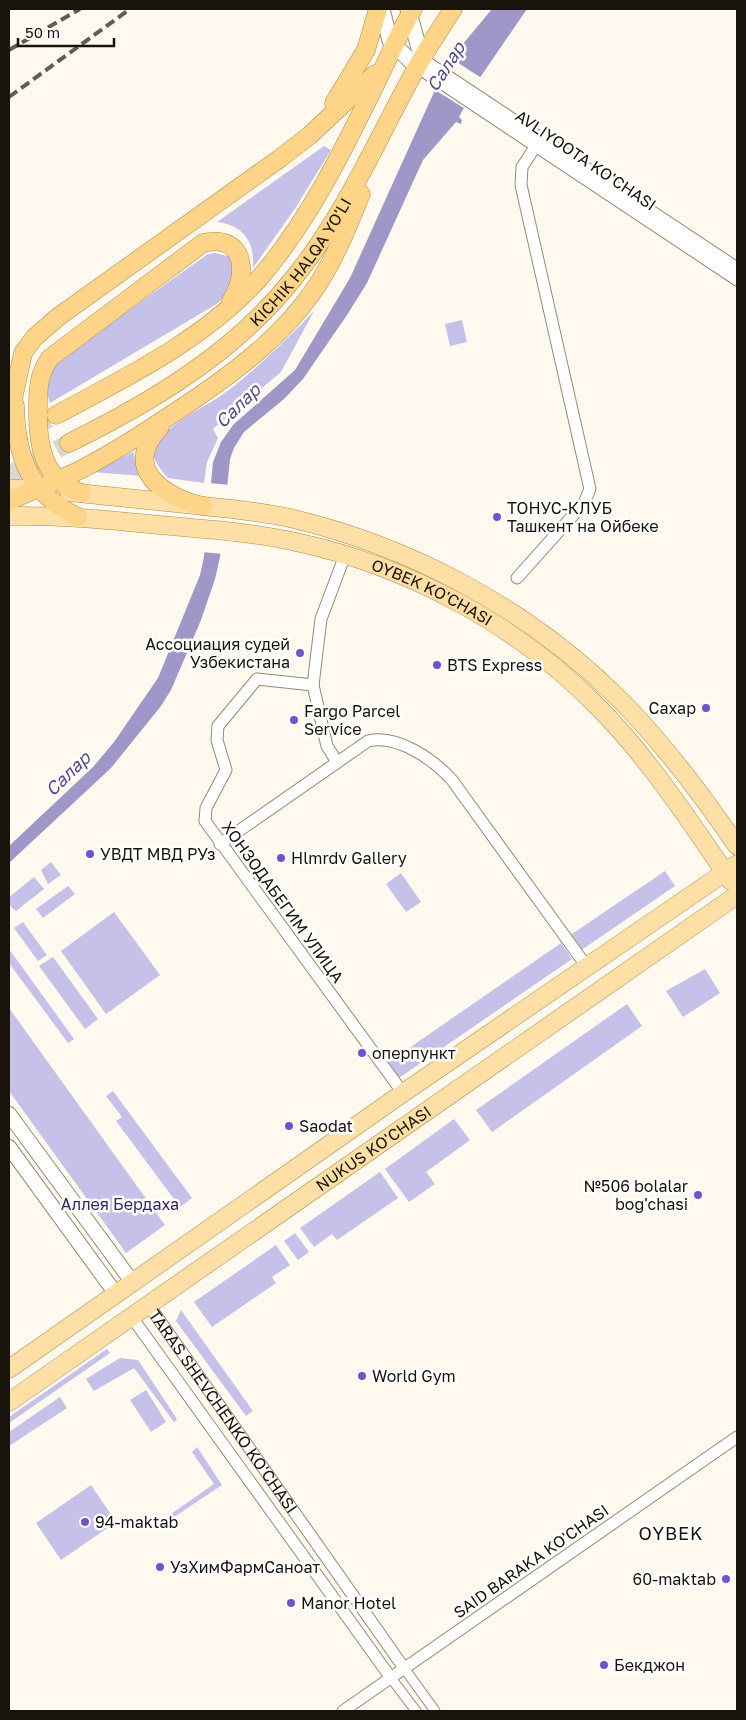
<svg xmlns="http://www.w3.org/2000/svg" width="746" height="1720" font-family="'Golos Text',sans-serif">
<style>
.green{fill:#c6c1e8}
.water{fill:#9e97c7}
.pier{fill:#fff9ef}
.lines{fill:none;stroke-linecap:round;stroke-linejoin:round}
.trunk-tunnel{stroke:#dcd7cd;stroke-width:18;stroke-dasharray:18 9;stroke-linecap:butt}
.pedestrian-casing{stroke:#978a72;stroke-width:11}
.minor-casing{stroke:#978a72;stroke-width:13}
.tertiary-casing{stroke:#978a72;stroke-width:16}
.secondary-casing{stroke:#978a72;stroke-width:17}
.primary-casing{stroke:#ad8a49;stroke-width:19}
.trunk-casing{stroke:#ad8a49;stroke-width:19}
.pedestrian{stroke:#fff;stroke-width:9}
.minor{stroke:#fff;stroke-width:11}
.tertiary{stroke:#fff;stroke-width:14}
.secondary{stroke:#fff;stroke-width:15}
.primary{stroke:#fedfa6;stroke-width:18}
.trunk{stroke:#fed488;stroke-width:18}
.rail{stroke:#625d54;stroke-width:4;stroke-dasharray:10 5;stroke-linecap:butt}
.poi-dot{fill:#7252cc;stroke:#fff;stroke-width:2}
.labels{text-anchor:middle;stroke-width:5;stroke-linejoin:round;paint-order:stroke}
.street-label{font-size:16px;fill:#19140b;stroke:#fff}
.poi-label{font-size:16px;fill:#19140b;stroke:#fff;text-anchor:start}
.park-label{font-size:16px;fill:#352762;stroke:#fff}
.water-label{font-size:18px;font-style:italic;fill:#584b8a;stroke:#fff}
.neighbourhood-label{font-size:18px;letter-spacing:1px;fill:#19140b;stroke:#fff}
</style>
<rect width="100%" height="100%" fill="#fff9ef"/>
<g class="green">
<path d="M324 146 331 150 296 207 253 268C255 243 244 225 217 222Z"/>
<path d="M215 253 231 257 234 267 230 293 215 305 50 403C44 387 49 378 55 363L208 254Z"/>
<path d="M314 311 281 372 213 429 218 438 207 462 204 483 168 478C162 471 150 458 154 448 166 422 208 407 230 389 261 365 287 339 314 311Z"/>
<polygon points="462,320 467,342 450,346 445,324"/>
<polygon points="133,452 142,476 92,472"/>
<polygon points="51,862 61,875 48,884 41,870"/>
<polygon points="665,871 675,886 580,951 569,936"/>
<polygon points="401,873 421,902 406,912 386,884"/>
<polygon points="34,877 44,889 16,911 9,905 9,897"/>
<polygon points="68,886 75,894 43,918 36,909"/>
<polygon points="114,912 160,975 106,1014 61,951"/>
<polygon points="23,922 47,955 38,961 14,928"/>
<polygon points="561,943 572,959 396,1080 386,1064"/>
<polygon points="9,949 74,1039 68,1043 9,963"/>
<polygon points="53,957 98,1019 85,1029 39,966"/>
<polygon points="705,969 720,993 683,1017 666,991"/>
<polygon points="627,1004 642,1026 492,1132 476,1110"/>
<polygon points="9,1008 165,1225 126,1253 9,1091"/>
<polygon points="113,1091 192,1198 180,1207 116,1121 122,1117 106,1096"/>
<polygon points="454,1119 470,1140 426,1172 435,1184 409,1202 385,1169"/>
<polygon points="380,1172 398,1198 337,1240 332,1234 314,1247 300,1228"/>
<polygon points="295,1233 309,1252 298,1260 284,1241"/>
<polygon points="276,1245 290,1265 272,1277 276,1283 212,1327 194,1302"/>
<polygon points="181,1310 253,1411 246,1416 176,1321"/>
<polygon points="107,1349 110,1353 9,1423 9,1417"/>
<polygon points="120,1358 138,1360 177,1419 174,1422 134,1368 94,1391 86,1379"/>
<polygon points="146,1390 166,1422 151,1432 130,1400"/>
<polygon points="60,1397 67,1408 9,1446 9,1432"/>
<polygon points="197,1447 222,1485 159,1527 158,1523 214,1484 192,1452"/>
<polygon points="91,1485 116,1522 61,1560 36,1523"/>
</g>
<polygon class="water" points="492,9 527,9 481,76 459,117 462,120 461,124 456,122 423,160 367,283 347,315 303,379 284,399 244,432 234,448 230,459 220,557 215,579 201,620 171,690 161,706 111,768 9,863 9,846 93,767 114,742 158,678 200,575 204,557 213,462 221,442 233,425 295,370 350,278 435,90 452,57"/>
<g class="pier">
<polygon points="449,57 483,79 467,110 435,90"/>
<polygon points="209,483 230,485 222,554 202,552"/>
</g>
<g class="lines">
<g class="trunk-tunnel">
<polyline points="9,440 56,415"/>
<polyline points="9,475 69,443"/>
</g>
<g class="pedestrian-casing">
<g id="pedestrian">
<polyline points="404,1668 435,1711"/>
<polyline points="391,1678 416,1711"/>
</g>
</g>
<g class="minor-casing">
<g id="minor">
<polyline points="422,59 737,268"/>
<polyline points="417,67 737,280"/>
<polyline points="345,555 321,619 313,685 257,679 218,726 217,740 226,770 206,808 205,821 403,1093"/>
<polyline points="517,578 584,503 590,489 521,185 522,167 541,138"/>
<polyline points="313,685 327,746 337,762"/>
<path d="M220 844 368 741C397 734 433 759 452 780L587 967"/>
<path id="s1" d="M148 1304 404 1668"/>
<polyline points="131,1316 391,1678"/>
<polyline points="343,1711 737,1437"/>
</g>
</g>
<g class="tertiary-casing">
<g id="tertiary">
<polyline points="9,1114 133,1283"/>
<polyline points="9,1147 116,1294"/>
</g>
</g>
<g class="secondary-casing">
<g id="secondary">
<polyline points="382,9 390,41 417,67"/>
<polyline points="408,9 422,59"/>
</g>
</g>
<g class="primary-casing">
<g id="primary">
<polyline points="9,489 40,489"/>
<path d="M69 492C111 496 153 501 195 505 228 509 261 511 294 519 411 547 525 608 612 692 659 737 700 792 737 846"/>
<path id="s2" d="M9 516C59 515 109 520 159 525 205 529 251 532 296 542 408 566 518 625 598 707 649 758 690 822 731 881"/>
<polyline points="9,1369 403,1093 737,864"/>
<path id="s3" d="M9 1402 737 895"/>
</g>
</g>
<g class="trunk-casing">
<g id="trunk">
<polyline points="334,103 366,50 378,9"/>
<path d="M15 405C16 456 29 494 78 517"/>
<path d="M56 415C125 378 203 340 257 281 307 224 343 151 376 83 388 59 399 33 413 9"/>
<polyline points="9,418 23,353 34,338 58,317 279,159 309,136 375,74"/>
<path d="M160 427C121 468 163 497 203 506"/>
<path id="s4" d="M69 443C152 402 234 353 293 279 346 214 377 139 417 67 428 47 441 28 453 9"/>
<path d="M82 493C42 482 37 442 38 406 38 388 39 373 50 358L203 243C245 233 249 274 231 301"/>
<path d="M9 501C33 490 58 481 82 469 120 449 156 425 192 401 236 371 281 337 312 293 334 262 347 228 361 194"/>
</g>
</g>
<use href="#pedestrian" class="pedestrian"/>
<use href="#minor" class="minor"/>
<use href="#tertiary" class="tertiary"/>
<use href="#secondary" class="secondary"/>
<use href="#primary" class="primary"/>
<use href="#trunk" class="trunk"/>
<g class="rail">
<polyline points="9,50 80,9"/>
<polyline points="9,97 130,9"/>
</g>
</g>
<g class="poi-dot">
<circle cx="497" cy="517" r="5"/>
<circle cx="300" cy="653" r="5"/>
<circle cx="437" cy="665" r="5"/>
<circle cx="706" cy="708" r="5"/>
<circle cx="294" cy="720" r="5"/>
<circle cx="90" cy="854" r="5"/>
<circle cx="281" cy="858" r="5"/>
<circle cx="362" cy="1053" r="5"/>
<circle cx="289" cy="1126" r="5"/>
<circle cx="698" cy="1195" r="5"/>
<circle cx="362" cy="1376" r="5"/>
<circle cx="85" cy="1522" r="5"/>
<circle cx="160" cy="1567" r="5"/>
<circle cx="726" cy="1579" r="5"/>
<circle cx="291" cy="1603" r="5"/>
<circle cx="604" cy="1665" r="5"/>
</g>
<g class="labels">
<g class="street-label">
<text transform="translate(586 160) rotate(34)" y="6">AVLIYOOTA KO'CHASI</text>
<text dy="6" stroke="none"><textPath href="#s4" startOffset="298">KICHIK HALQA YO'LI</textPath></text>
<text dy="6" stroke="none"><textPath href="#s2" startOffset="434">OYBEK KO'CHASI</textPath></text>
<text transform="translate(283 902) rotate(54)" y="6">ХОНЗОДАБЕГИМ УЛИЦА</text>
<text dy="6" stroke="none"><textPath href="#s3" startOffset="444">NUKUS KO'CHASI</textPath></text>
<text dy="6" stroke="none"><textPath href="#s1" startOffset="131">TARAS SHEVCHENKO KO'CHASI</textPath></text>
<text transform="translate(531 1561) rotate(-35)" y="6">SAID BARAKA KO'CHASI</text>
</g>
<g class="poi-label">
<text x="507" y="514">ТОНУС-КЛУБ<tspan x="507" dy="18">Ташкент на Ойбеке</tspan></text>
<text x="290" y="650" text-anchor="end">Ассоциация судей<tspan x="290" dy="18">Узбекистана</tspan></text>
<text x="447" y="671">BTS Express</text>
<text x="696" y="714" text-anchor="end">Сахар</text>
<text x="304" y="717">Fargo Parcel<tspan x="304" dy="18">Service</tspan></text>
<text x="100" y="860">УВДТ МВД РУз</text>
<text x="291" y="864">Hlmrdv Gallery</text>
<text x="372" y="1059">оперпункт</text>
<text x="299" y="1132">Saodat</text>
<text x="688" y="1192" text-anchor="end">№506 bolalar<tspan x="688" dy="18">bog'chasi</tspan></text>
<text x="372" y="1382">World Gym</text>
<text x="95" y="1528">94-maktab</text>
<text x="170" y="1573">УзХимФармСаноат</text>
<text x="716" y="1585" text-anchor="end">60-maktab</text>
<text x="301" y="1609">Manor Hotel</text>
<text x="614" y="1671">Бекджон</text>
</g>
<g class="park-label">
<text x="120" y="1210">Аллея Бердаха</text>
</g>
<g class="water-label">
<text transform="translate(446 67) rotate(-57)" y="6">Салар</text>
<text transform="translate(238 406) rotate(-44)" y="6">Салар</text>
<text transform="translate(68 774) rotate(-44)" y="6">Салар</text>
</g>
<g class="neighbourhood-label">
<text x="671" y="1540">OYBEK</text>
</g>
</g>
<rect width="746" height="1720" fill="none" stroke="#19140b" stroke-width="20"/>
<path d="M18 38v8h96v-8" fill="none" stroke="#19140b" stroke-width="2.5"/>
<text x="25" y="38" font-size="15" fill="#19140b" stroke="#ffffff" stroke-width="4" paint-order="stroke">50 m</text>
</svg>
